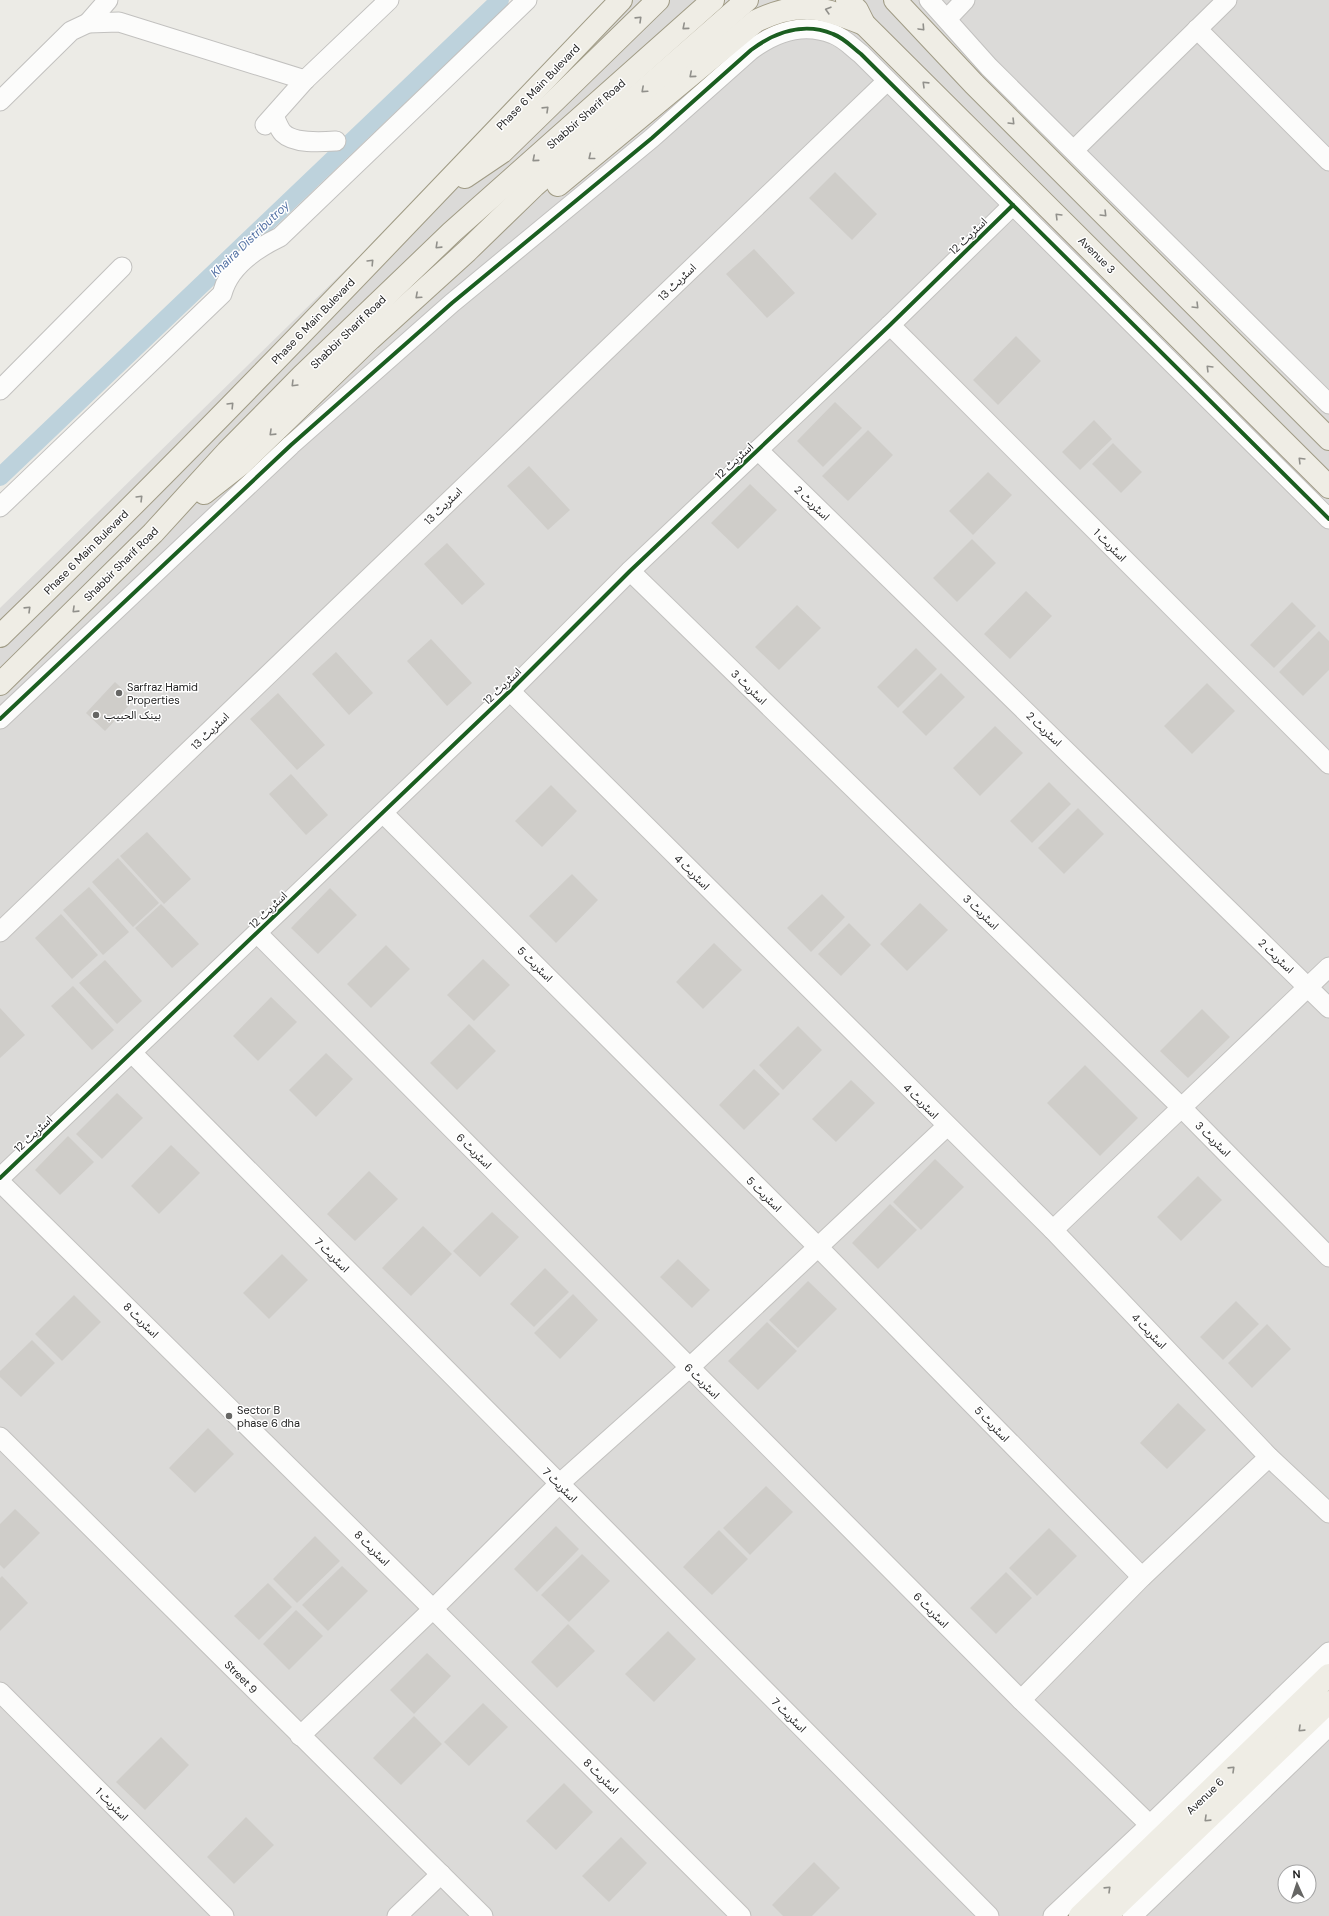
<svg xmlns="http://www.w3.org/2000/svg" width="1329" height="1916" font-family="'DM Sans','Noto Sans Arabic',sans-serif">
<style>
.residential{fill:#dbdad8;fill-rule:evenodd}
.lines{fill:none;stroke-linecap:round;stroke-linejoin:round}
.canal{stroke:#bdd2dc;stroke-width:18}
.building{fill:#cfcdc9}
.minor-casing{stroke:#c2c1bf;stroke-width:21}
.major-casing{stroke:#a09b85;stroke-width:24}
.minor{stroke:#fcfcfb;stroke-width:19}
.major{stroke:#efede5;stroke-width:22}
.cycleway-casing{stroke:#fff;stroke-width:6}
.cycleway{stroke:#1b5e20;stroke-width:4}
.oneway{stroke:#91908b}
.poi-dot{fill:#666664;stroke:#fff;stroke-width:1.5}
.labels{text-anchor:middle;stroke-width:3;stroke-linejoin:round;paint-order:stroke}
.street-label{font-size:11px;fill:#1e1e1e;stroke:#fff}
.poi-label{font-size:11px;fill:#1e1e1e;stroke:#fff;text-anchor:start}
.water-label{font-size:12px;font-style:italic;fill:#5371a4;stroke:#fff}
</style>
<rect width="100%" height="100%" fill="#ecebe6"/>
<path class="residential" d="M621 0H1329V1916H0V608ZM1285 1872H1309V1896H1285Z"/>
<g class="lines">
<polyline class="canal" points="0,477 500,0"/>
</g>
<g class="building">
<polygon points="835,172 877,214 852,240 809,198"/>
<polygon points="754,249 795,293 767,318 726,274"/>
<polygon points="1016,336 1041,361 998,405 973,380"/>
<polygon points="835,402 862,428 823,467 797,441"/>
<polygon points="1094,420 1112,439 1080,470 1062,452"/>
<polygon points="868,430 893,455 848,501 822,476"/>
<polygon points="1113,443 1142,472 1121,493 1092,464"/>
<polygon points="529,466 570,510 548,530 507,486"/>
<polygon points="988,472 1012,495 973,535 949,511"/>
<polygon points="750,484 777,510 738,549 711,523"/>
<polygon points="972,539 996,563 957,602 933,578"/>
<polygon points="447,543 485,584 462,605 424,564"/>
<polygon points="1026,591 1052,616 1010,659 984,634"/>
<polygon points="1292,602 1316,626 1274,668 1250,645"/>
<polygon points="797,605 821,628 779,670 755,647"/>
<polygon points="1319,631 1329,641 1329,670 1303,696 1279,672"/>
<polygon points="431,639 472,683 447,706 407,661"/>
<polygon points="916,648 937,669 898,708 877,687"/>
<polygon points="336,652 373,693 349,715 312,674"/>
<polygon points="941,673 965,697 926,736 902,712"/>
<polygon points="115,682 134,700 105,731 86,713"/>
<polygon points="1207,683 1235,711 1192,754 1164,726"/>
<polygon points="278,693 325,745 297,770 250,719"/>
<polygon points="995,726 1023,753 980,796 953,768"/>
<polygon points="291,774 328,815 306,835 269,794"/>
<polygon points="1049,782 1071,804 1032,843 1010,821"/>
<polygon points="551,785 577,811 542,847 515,821"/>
<polygon points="1078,808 1104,834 1064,874 1038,848"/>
<polygon points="147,832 191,879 164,904 120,856"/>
<polygon points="118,858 159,903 133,927 92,882"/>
<polygon points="572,874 598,900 556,943 529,916"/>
<polygon points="89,887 129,932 103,955 63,910"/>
<polygon points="330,888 357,915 318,954 291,928"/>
<polygon points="822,894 845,917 811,952 787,928"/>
<polygon points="920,903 948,930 907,971 880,944"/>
<polygon points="161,904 199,944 172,968 135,928"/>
<polygon points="61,914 98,955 72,979 35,938"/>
<polygon points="849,923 871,945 841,976 818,954"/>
<polygon points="714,943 742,970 703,1009 676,982"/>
<polygon points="386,945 410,969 371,1008 347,984"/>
<polygon points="483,959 510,985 474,1021 447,995"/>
<polygon points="105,960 142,1001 117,1024 79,983"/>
<polygon points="73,986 114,1030 92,1050 51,1006"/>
<polygon points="271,997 297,1022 258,1061 233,1036"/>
<polygon points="0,1008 25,1035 0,1058"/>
<polygon points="1202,1009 1230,1037 1188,1078 1160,1051"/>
<polygon points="469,1024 496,1051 457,1090 430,1063"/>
<polygon points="798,1026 822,1050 783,1090 759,1065"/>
<polygon points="326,1053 353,1079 316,1117 289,1090"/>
<polygon points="1085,1065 1138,1118 1100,1156 1047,1103"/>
<polygon points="754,1069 780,1094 744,1130 719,1105"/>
<polygon points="851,1080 875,1103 836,1142 812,1119"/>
<polygon points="117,1093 143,1118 102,1159 76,1134"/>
<polygon points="68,1136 94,1162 60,1195 35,1170"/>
<polygon points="171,1145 200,1173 159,1214 131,1186"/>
<polygon points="935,1159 964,1187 921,1230 893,1202"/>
<polygon points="369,1171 398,1199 355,1241 327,1214"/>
<polygon points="1198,1176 1222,1200 1181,1241 1157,1217"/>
<polygon points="890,1204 917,1230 878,1269 852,1243"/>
<polygon points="492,1212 519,1237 480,1277 453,1251"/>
<polygon points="423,1226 452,1254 411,1296 382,1268"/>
<polygon points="282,1254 308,1280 269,1319 243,1293"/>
<polygon points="678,1259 710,1290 692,1308 660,1277"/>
<polygon points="545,1268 569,1292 534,1327 510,1304"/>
<polygon points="808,1281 837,1309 798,1348 769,1320"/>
<polygon points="573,1294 598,1320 560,1359 534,1333"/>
<polygon points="74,1295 101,1322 62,1361 35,1334"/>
<polygon points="1236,1301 1259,1324 1223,1360 1200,1337"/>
<polygon points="767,1322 797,1351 758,1390 728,1361"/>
<polygon points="1267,1324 1291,1349 1252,1388 1228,1363"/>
<polygon points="32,1340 55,1363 21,1397 0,1377 0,1371"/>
<polygon points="1178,1403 1206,1430 1167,1469 1140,1443"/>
<polygon points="208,1428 234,1454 195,1493 169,1468"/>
<polygon points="766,1486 793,1512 750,1555 723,1528"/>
<polygon points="15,1509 40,1533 4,1569 0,1565 0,1524"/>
<polygon points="556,1526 579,1549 537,1592 514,1569"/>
<polygon points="1049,1528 1077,1556 1037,1596 1009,1568"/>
<polygon points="719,1530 748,1559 712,1595 683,1567"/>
<polygon points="315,1536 340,1561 297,1603 273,1579"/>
<polygon points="582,1554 610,1581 569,1622 541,1595"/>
<polygon points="342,1566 368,1591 328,1631 302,1605"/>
<polygon points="1006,1572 1032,1598 996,1634 970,1608"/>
<polygon points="2,1576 28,1603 0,1631 0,1578"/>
<polygon points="268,1583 292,1607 259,1640 234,1616"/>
<polygon points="296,1610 323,1636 289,1670 263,1644"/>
<polygon points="568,1624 595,1651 557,1688 531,1662"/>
<polygon points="668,1631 696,1659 654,1702 625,1674"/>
<polygon points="427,1653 451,1676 414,1714 390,1690"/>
<polygon points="483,1703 508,1727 469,1766 444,1742"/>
<polygon points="414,1716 442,1744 401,1785 373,1758"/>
<polygon points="161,1737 189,1765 145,1810 116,1782"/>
<polygon points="564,1783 593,1812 556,1850 526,1821"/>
<polygon points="246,1817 274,1845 234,1884 207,1857"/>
<polygon points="621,1837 647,1863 609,1902 582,1876"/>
<polygon points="814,1862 840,1888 812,1916 783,1916 772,1905"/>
</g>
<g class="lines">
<g class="minor-casing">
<g id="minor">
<polyline points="929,0 989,67 1329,404"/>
<polyline points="947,19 965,0"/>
<polyline points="88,23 108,0"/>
<polyline points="1197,29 1329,161"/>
<polyline points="0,101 71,31 88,23 119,22 305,80"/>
<path d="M274 116C276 120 279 129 283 133 294 144 321 142 336 141"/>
<polyline points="265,125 305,80 389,0"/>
<polyline points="1074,150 1227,0"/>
<polyline points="890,325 1329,764"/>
<polyline points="0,390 122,267"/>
<polyline points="758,450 1329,1008"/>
<path d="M0 507 222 294C229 266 255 249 280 237L527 0"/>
<polyline points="630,571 1181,1107 1329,1257"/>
<polyline points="510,691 1053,1230 1269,1457 1329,1513"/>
<path d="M0 719 291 445 452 303 652 138 751 50C775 32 804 22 833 34 844 38 852 47 861 54L1329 519"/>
<polyline points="383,813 818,1247 1142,1577"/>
<polyline points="0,932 887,81"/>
<polyline points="257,933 1021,1700 1150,1825"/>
<polyline points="132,1053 989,1916"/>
<polyline points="0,1178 510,691 630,571 890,325 1013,205"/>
<polyline points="0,1182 433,1609 741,1916"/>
<polyline points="1053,1230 1329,967"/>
<polyline points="0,1437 483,1916"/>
<polyline points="0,1692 224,1916"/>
<polyline points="1021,1700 1142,1577 1269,1457"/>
<polyline points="300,1736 433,1609 559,1484 689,1368 947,1126"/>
<polyline points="397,1916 441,1874"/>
<polyline points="1053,1916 1150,1825 1329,1652"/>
<polyline points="1132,1916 1329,1726"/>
</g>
</g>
<g class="major-casing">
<g id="major">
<polyline points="847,0 857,10 864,24 1329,487"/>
<polyline points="895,0 974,84 1329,439"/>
<polyline points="465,177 502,152 658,0"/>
<path d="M558 185 756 21C800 0 821 7 864 24"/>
<polyline points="204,493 241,464 370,339 467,251 534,186 747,0"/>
<path d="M0 636C213 430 416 214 621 0"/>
<polyline points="0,684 153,533 227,452 302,376 452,232 713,0"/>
<polyline points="1080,1916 1329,1675"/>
<polyline points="1106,1916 1329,1702"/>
</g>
</g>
<use href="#minor" class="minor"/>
<use href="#major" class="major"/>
<g class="cycleway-casing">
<g id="cycleway">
<path d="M0 719 291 445 452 303 652 138 751 50C775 32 804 22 833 34 844 38 852 47 861 54L1329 519"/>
<polyline points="0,1178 510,691 630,571 890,325 1013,205"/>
</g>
</g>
<use href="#cycleway" class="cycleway"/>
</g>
<defs><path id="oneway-chevron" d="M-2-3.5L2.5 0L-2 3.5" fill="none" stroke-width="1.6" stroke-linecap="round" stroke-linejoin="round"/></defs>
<g class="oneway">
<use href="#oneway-chevron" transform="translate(828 10) rotate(-164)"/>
<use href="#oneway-chevron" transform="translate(639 19) rotate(-44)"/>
<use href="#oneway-chevron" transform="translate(685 27) rotate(139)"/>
<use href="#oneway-chevron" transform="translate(922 28) rotate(47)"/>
<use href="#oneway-chevron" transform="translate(692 75) rotate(139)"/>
<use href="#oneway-chevron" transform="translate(925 84) rotate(-136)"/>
<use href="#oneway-chevron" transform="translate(644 90) rotate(138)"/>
<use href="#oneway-chevron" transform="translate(546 109) rotate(-44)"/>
<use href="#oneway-chevron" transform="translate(1012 122) rotate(45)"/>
<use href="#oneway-chevron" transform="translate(591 157) rotate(141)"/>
<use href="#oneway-chevron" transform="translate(535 159) rotate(139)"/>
<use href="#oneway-chevron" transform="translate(1104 214) rotate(45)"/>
<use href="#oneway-chevron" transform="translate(1058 216) rotate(-135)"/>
<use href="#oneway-chevron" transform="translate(438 246) rotate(136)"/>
<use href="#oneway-chevron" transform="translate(371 262) rotate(-46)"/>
<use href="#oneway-chevron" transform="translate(418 296) rotate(138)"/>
<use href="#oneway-chevron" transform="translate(1196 306) rotate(45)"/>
<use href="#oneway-chevron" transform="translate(1209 368) rotate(-135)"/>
<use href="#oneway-chevron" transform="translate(294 384) rotate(135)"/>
<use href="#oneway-chevron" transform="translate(231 405) rotate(-46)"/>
<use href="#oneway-chevron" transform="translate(272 433) rotate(136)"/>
<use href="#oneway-chevron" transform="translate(1301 460) rotate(-135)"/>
<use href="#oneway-chevron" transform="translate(140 498) rotate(-45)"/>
<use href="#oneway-chevron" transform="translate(28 609) rotate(-44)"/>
<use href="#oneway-chevron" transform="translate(75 610) rotate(136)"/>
<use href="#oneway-chevron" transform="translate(1301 1729) rotate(136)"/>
<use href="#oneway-chevron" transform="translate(1232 1769) rotate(-44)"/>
<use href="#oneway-chevron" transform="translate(1207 1819) rotate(136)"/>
<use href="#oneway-chevron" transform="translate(1108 1889) rotate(-44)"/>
</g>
<g class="poi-dot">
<circle cx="119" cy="693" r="4"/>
<circle cx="96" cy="715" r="4"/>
<circle cx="229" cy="1416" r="4"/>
</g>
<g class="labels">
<g class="street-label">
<text transform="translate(538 87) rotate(-46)" y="4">Phase 6 Main Bulevard</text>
<text transform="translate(586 114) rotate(-41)" y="4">Shabbir Sharif Road</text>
<text transform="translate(968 236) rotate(-44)" y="4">اسٹریٹ 12</text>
<text transform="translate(1097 255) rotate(45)" y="4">Avenue 3</text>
<text transform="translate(677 282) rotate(-44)" y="4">اسٹریٹ 13</text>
<text transform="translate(313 321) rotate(-46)" y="4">Phase 6 Main Bulevard</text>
<text transform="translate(348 332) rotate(-44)" y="4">Shabbir Sharif Road</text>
<text transform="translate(734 461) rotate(-43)" y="4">اسٹریٹ 12</text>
<text transform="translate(812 503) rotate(44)" y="4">اسٹریٹ 2</text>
<text transform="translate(443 506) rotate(-44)" y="4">اسٹریٹ 13</text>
<text transform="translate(1110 545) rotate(45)" y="4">اسٹریٹ 1</text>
<text transform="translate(86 552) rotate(-45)" y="4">Phase 6 Main Bulevard</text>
<text transform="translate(121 564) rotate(-45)" y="4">Shabbir Sharif Road</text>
<text transform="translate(502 686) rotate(-44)" y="4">اسٹریٹ 12</text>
<text transform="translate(749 687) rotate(44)" y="4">اسٹریٹ 3</text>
<text transform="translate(1044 729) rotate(44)" y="4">اسٹریٹ 2</text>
<text transform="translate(210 731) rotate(-44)" y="4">اسٹریٹ 13</text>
<text transform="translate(692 872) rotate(45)" y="4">اسٹریٹ 4</text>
<text transform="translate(268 910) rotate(-44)" y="4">اسٹریٹ 12</text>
<text transform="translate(981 912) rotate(44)" y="4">اسٹریٹ 3</text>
<text transform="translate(1276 956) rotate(44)" y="4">اسٹریٹ 2</text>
<text transform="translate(535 964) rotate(45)" y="4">اسٹریٹ 5</text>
<text transform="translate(921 1101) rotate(45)" y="4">اسٹریٹ 4</text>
<text transform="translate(33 1134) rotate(-43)" y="4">اسٹریٹ 12</text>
<text transform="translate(1213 1139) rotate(45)" y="4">اسٹریٹ 3</text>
<text transform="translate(474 1151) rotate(45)" y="4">اسٹریٹ 6</text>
<text transform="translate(764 1194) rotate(45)" y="4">اسٹریٹ 5</text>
<text transform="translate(332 1255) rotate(45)" y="4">اسٹریٹ 7</text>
<text transform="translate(141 1320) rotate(45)" y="4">اسٹریٹ 8</text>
<text transform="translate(1149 1331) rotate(46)" y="4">اسٹریٹ 4</text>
<text transform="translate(702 1381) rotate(45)" y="4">اسٹریٹ 6</text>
<text transform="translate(992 1424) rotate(46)" y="4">اسٹریٹ 5</text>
<text transform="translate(560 1485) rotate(45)" y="4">اسٹریٹ 7</text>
<text transform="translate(372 1548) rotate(45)" y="4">اسٹریٹ 8</text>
<text transform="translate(931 1610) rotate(45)" y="4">اسٹریٹ 6</text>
<text transform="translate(241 1677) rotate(45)" y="4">Street 9</text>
<text transform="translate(789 1715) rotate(45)" y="4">اسٹریٹ 7</text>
<text transform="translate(601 1776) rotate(45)" y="4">اسٹریٹ 8</text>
<text transform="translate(1205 1796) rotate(-44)" y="4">Avenue 6</text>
<text transform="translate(112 1804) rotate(45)" y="4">اسٹریٹ 1</text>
</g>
<g class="poi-label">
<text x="127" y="691">Sarfraz Hamid<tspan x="127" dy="13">Properties</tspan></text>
<text x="104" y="719">بينک الحبيب</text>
<text x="237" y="1414">Sector B<tspan x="237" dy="13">phase 6 dha</tspan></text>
</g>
<g class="water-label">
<text transform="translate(250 239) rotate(-44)" y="4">Khaira Distributroy</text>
</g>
</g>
<g transform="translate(1297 1884) rotate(357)"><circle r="19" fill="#ffffff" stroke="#a5a5a5"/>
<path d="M0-3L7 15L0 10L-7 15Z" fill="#666664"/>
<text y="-6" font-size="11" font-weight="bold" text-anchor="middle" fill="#1e1e1e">N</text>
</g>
</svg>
